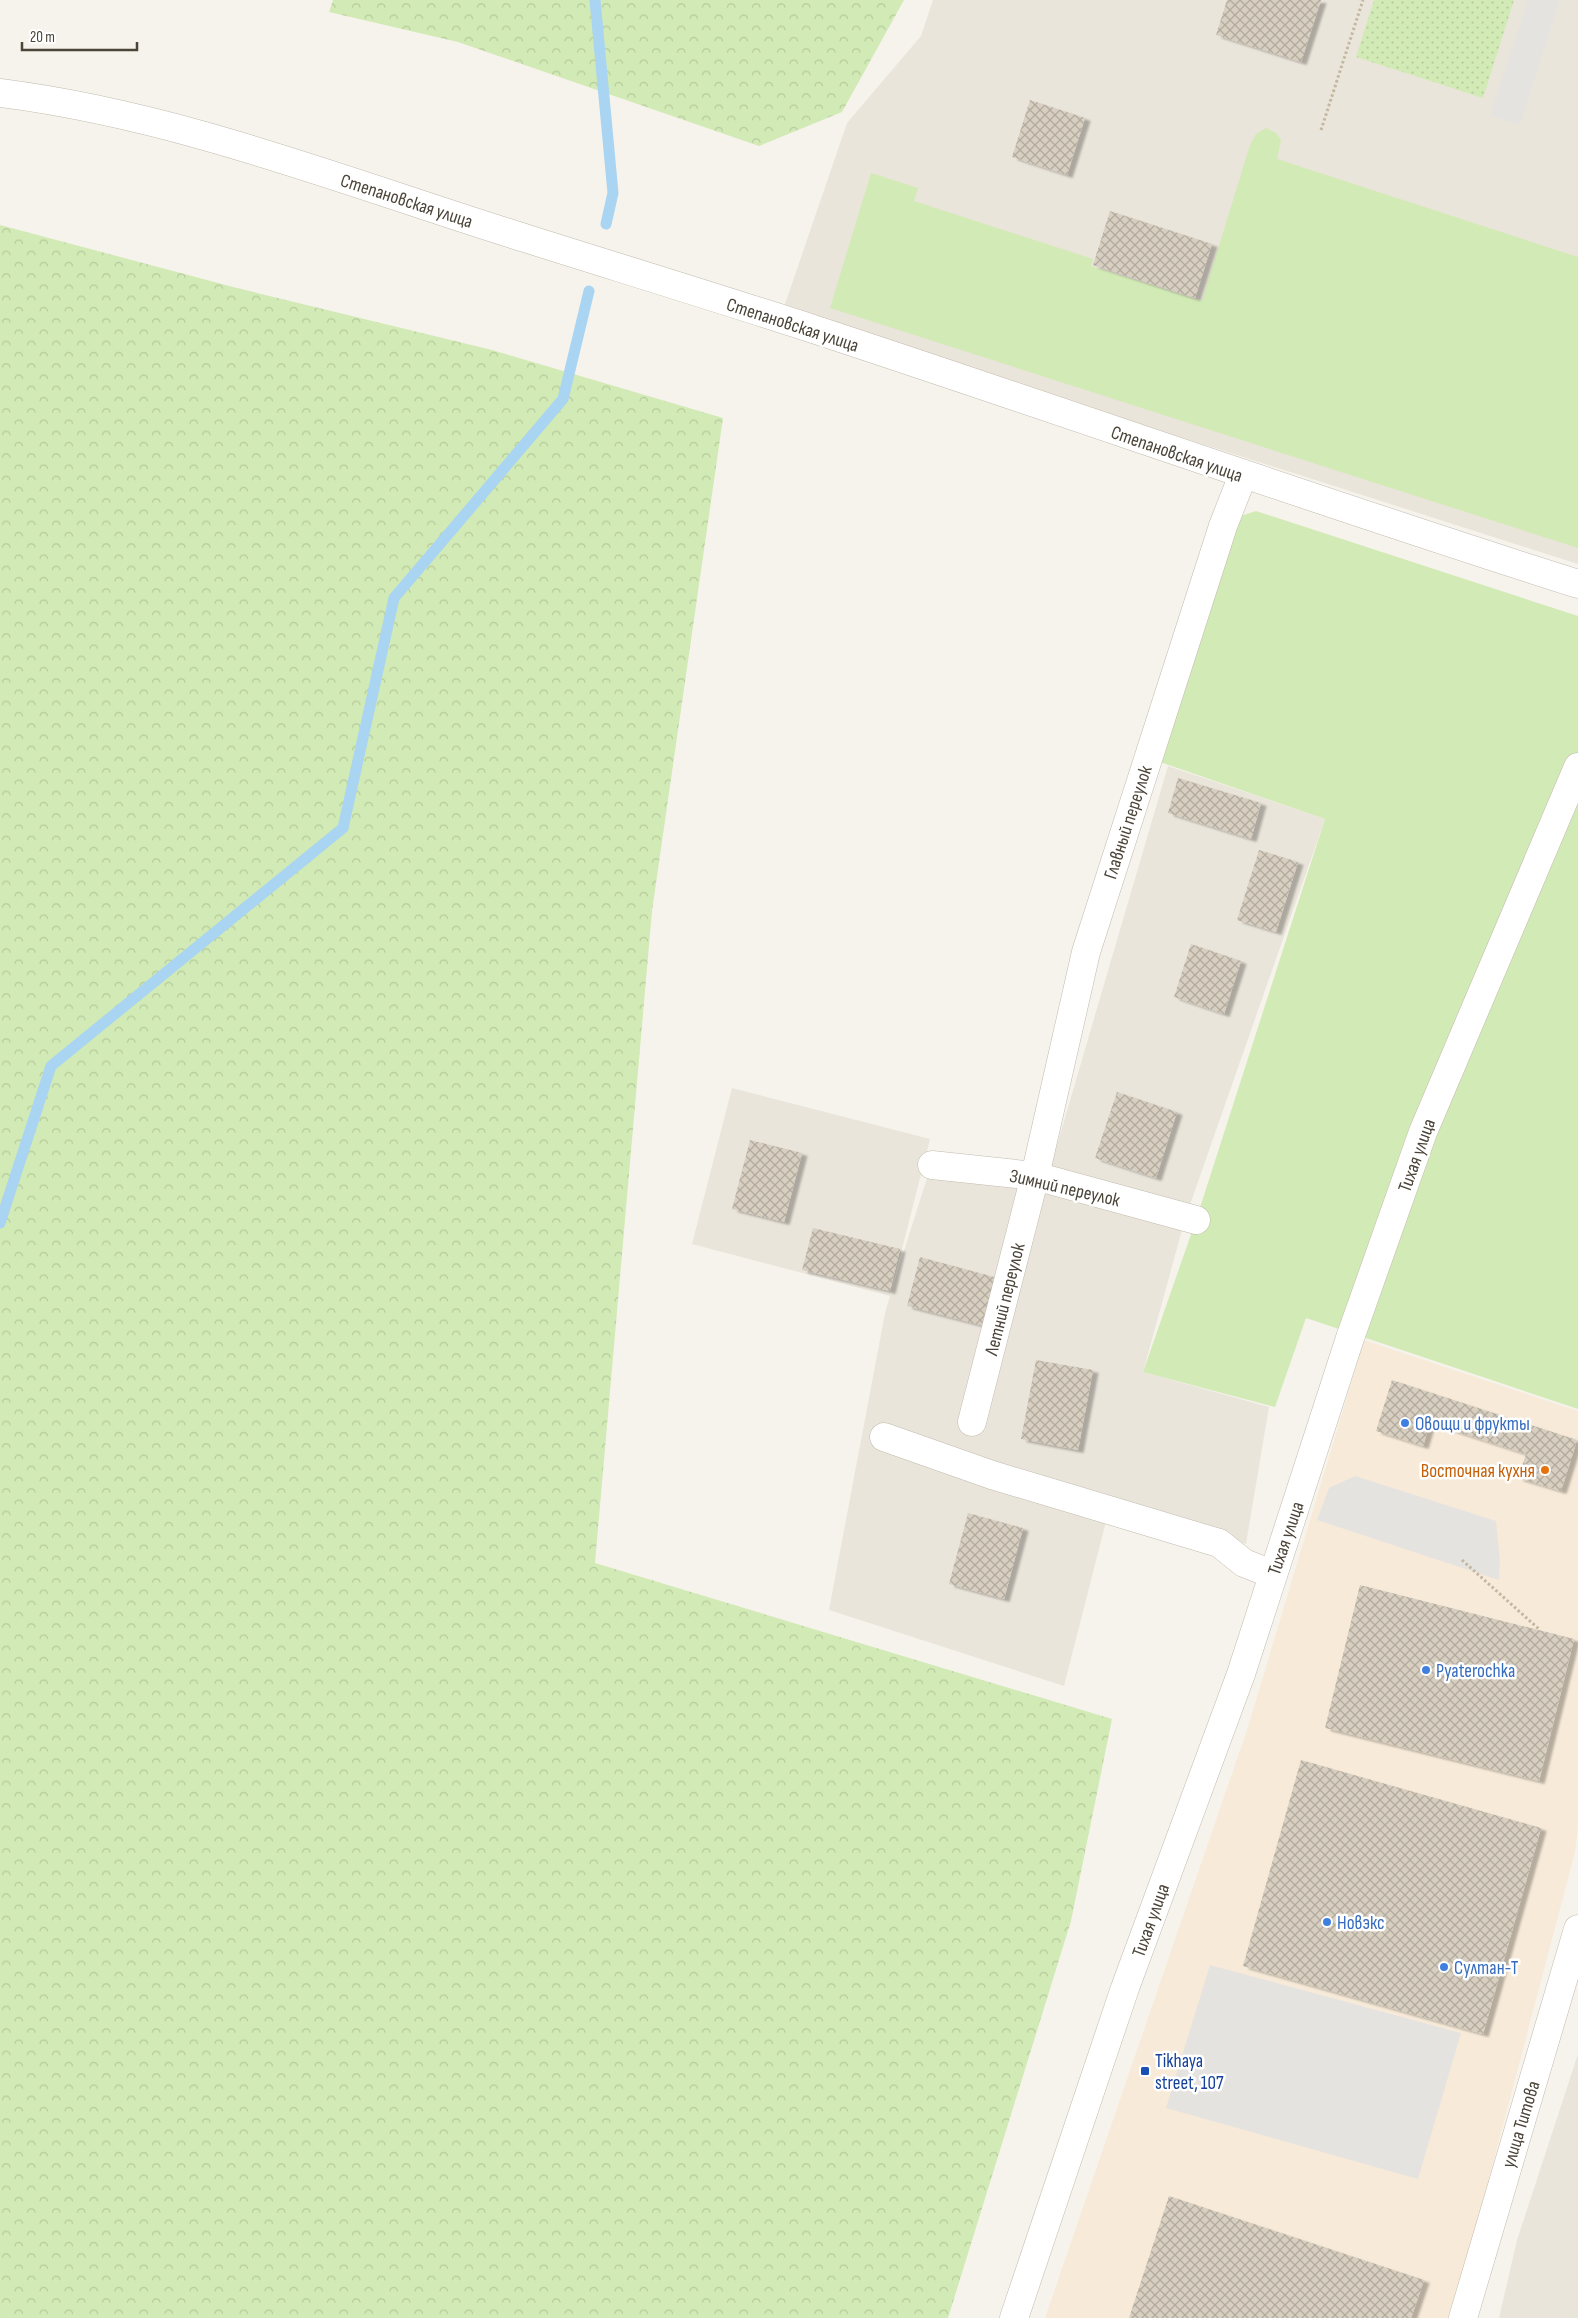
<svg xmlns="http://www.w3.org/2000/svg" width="1578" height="2318" font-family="'Sofia Sans Condensed',sans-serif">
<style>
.residential{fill:#eae5da}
.commercial{fill:#f7ead8}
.grass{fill:#d2eab5}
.forest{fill:url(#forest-crowns)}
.park{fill:url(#park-dots)}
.parking{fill:#e5e3e0}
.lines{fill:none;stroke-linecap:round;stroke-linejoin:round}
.stream{stroke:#a9d4f2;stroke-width:11}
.building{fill:url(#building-cross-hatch);filter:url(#shadow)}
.minor-casing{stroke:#c2bbae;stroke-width:29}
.path{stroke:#c4b79f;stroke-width:3;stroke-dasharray:2.5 2.5;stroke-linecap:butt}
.minor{stroke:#fff;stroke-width:28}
.shop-dot{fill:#3f7fe0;stroke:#fff;stroke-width:2}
.food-dot{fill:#e8710a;stroke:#fff;stroke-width:2}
.transit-dot{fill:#1a4fb4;stroke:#fff;stroke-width:2}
.labels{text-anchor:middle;stroke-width:5;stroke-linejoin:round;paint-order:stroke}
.street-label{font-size:19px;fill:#4b4439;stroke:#fff}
.shop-label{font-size:19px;fill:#366cbe;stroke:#fff;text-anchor:start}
.food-label{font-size:19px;fill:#c56008;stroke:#fff;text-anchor:end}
.transit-label{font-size:19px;fill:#164399;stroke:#fff;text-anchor:start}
</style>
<defs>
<pattern id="forest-crowns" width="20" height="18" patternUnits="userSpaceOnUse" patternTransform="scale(1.25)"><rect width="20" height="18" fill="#d2eab5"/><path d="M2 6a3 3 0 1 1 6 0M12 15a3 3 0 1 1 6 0" fill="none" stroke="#b6ca9c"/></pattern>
<pattern id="park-dots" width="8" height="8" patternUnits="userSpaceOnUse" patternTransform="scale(1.25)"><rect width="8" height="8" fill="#d2eab5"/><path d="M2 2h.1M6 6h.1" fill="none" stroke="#b6ca9c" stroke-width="1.8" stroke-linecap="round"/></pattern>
<pattern id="building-cross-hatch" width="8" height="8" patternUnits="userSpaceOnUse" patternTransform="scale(1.25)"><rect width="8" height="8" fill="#d8cfc1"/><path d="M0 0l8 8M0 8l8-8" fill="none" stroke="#b1aa9e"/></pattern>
<filter id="shadow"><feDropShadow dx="5.5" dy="3" stdDeviation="1" flood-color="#0004"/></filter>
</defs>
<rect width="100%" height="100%" fill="#f6f3ec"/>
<g class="residential">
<polygon points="933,0 1578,0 1578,564 783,310 847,123 921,36"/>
<polygon points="1168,766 1325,819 1185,1219 1143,1372 1269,1407 1246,1544 1112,1498 1064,1686 829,1610 885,1313 890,1296 692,1244 732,1088 930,1139 891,1292 928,1175 1045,1186"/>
<polygon points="1578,2054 1578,2318 1499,2318 1517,2240"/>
</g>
<polygon class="commercial" points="1364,1340 1578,1411 1578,1825 1575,1852 1452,2318 1045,2318 1248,1727"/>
<g class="grass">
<polygon points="1266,128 1276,133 1281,140 1277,159 1578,257 1578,548 830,308 871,173 918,188 914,201 1093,259 1091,266 1202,301 1250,145 1256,134"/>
<polygon points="1256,511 1578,616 1578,1409 1306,1318 1275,1407 1143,1372 1196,1220 1325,819 1160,762 1231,519"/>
</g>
<g class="forest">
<polygon points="333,0 904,0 842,112 759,146 458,42 329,12"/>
<polygon points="0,225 237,288 492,350 723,418 652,911 595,1563 1112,1719 1071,1921 948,2318 0,2318"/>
</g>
<polygon class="park" points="1374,0 1514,0 1483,98 1356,57"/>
<g class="parking">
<polygon points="1528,0 1560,0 1520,125 1490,116"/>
<polygon points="1355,1476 1496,1521 1500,1561 1499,1580 1317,1520 1329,1488"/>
<polygon points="1210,1965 1461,2033 1418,2179 1166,2108"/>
</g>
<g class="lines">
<g class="stream">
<polyline points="595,0 613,193 606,224"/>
<polyline points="0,1223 51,1066 343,828 394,598 563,399 589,291"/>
</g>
</g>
<g class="building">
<polygon points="1227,0 1321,0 1301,62 1216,35"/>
<polygon points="1030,100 1085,118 1067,175 1012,157"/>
<polygon points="1110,211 1212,244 1195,298 1093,265"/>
<polygon points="1178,778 1261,803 1251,839 1168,813"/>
<polygon points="1259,850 1298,862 1276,932 1237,920"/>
<polygon points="1191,944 1241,961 1224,1014 1174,997"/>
<polygon points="1117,1092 1177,1112 1156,1178 1095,1158"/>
<polygon points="750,1140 802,1153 784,1222 732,1209"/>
<polygon points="813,1228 900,1249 890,1291 802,1270"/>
<polygon points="920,1257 998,1278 985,1326 907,1306"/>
<polygon points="1036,1360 1093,1370 1078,1450 1021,1439"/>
<polygon points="1392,1380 1577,1440 1561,1491 1518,1478 1526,1454 1430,1423 1423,1446 1376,1431"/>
<polygon points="968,1513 1023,1528 1004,1599 949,1584"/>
<polygon points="1360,1585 1574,1639 1539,1781 1325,1728"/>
<polygon points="1301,1760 1541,1828 1483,2034 1243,1966"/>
<polygon points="1169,2196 1424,2280 1411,2318 1129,2318"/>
</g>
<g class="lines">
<g class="minor-casing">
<g id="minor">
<path d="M0 93C182 116 354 185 528 239 623 269 718 298 813 329 1069 413 1322 503 1578 584"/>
<polyline points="932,1165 1035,1176 1196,1220"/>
<polyline points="972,1422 1035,1176 1086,952 1223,526 1243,475"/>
<polyline points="884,1437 992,1475 1219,1543 1244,1563 1272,1574"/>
<polyline points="1014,2318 1125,1988 1241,1674 1350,1338 1423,1132 1578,767"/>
<polyline points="1463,2318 1578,1929"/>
</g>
</g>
<g class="path">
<polyline points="1321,130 1363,0"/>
<polyline points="1462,1560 1540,1630"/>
</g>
<use href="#minor" class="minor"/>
</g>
<g class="shop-dot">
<circle cx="1405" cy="1423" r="5"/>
<circle cx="1426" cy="1670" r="5"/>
<circle cx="1327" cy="1922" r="5"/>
<circle cx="1444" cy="1967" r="5"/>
</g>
<circle class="food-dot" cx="1545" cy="1470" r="5"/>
<rect class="transit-dot" x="1140" y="2066" width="10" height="10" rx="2.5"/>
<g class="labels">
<g class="street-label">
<text transform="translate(407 200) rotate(18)" y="7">Степановская улица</text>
<text transform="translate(793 324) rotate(18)" y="7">Степановская улица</text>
<text transform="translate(1177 453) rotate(19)" y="7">Степановская улица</text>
<text transform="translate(1127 822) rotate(-72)" y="7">Главный переулок</text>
<text transform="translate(1416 1155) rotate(-70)" y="7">Тихая улица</text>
<text transform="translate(1065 1187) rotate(13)" y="7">Зимний переулок</text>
<text transform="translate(1004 1299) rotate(-76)" y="7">Летний переулок</text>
<text transform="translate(1285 1538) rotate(-71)" y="7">Тихая улица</text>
<text transform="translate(1150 1920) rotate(-70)" y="7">Тихая улица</text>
<text transform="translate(1520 2124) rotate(-73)" y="7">улица Титова</text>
</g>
<g class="shop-label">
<text x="1415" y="1430">Овощи и фрукты</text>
<text x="1436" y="1677">Pyaterochka</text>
<text x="1337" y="1929">Новэкс</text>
<text x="1454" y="1974">Султан-Т</text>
</g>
<g class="food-label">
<text x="1535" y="1477">Восточная кухня</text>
</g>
<g class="transit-label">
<text x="1155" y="2067">Tikhaya<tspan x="1155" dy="22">street, 107</tspan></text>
</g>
</g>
<path d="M22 42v8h115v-8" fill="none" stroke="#4b4439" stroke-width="2.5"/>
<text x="30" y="42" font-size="15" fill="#4b4439" stroke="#ffffff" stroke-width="4" paint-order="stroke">20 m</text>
</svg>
